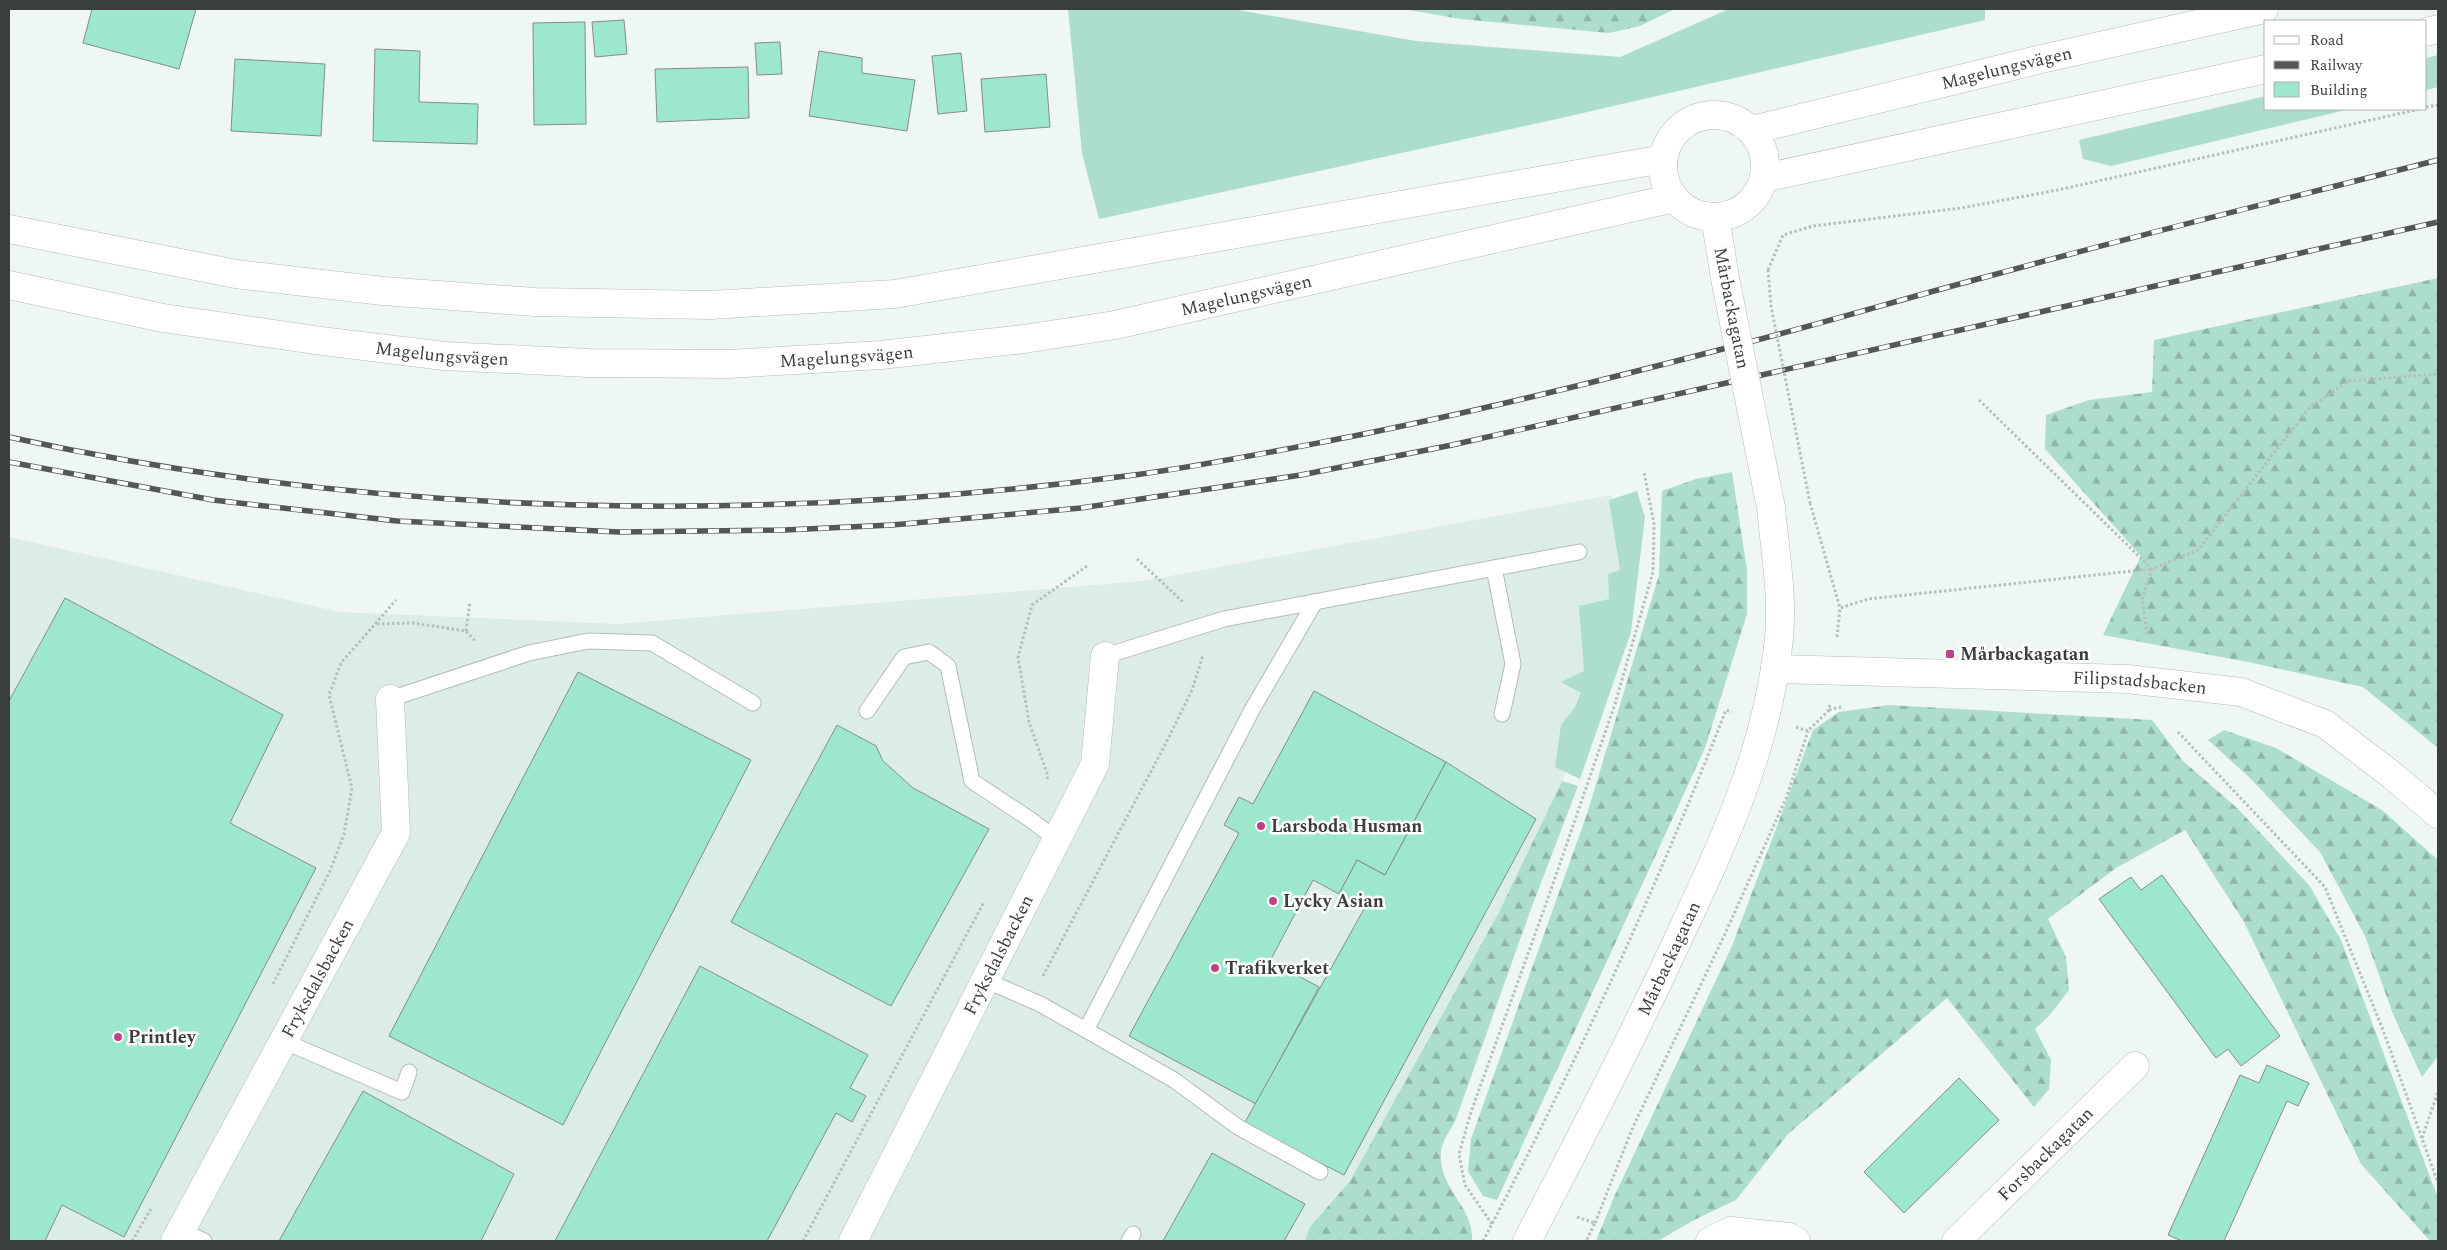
<svg xmlns="http://www.w3.org/2000/svg" width="2447" height="1250" font-family="Spectral,serif">
<style>
.built{fill:#dcede7}
.grass{fill:#adddcb}
.forest{fill:url(#forest-firs)}
.building{fill:#9de7cd;stroke:#858d89}
.lines{fill:none;stroke-linecap:round;stroke-linejoin:round}
.service-casing{stroke:#b2bbb7;stroke-width:17}
.minor-casing{stroke:#b2bbb7;stroke-width:29}
.secondary-casing{stroke:#b2bbb7;stroke-width:29}
.path{stroke:#b6bebb;stroke-width:3;stroke-dasharray:2.5 2.5;stroke-linecap:butt}
.service{stroke:#fff;stroke-width:15}
.minor{stroke:#fff;stroke-width:28}
.secondary{stroke:#fff;stroke-width:28}
.rail-casing{stroke:#535755;stroke-width:5.5}
.rail{stroke:#fff;stroke-width:4;stroke-dasharray:11;stroke-linecap:butt}
.minor-bridge-casing{stroke:#b2bbb7;stroke-width:29;stroke-linecap:butt}
.path-bridge{stroke:#b6bebb;stroke-width:3;stroke-dasharray:2.5 2.5;stroke-linecap:butt}
.minor-bridge{stroke:#fff;stroke-width:28}
.poi-dot{fill:#c24087;stroke:#fff;stroke-width:2}
.labels{text-anchor:middle;stroke-width:5;stroke-linejoin:round;paint-order:stroke}
.street-label{font-size:18px;fill:#3a3e3c;stroke:#fff}
.poi-label{font-size:18px;font-weight:bold;fill:#3a3e3c;stroke:#fff;text-anchor:start}
</style>
<defs>
<pattern id="forest-firs" width="22" height="20" patternUnits="userSpaceOnUse" patternTransform="scale(1.25)"><rect width="22" height="20" fill="#adddcb"/><path d="M5 1l3.5 6h-7zM16 11l3.5 6h-7z" fill="#8eb5a6"/></pattern>
</defs>
<rect width="100%" height="100%" fill="#eef7f3"/>
<polygon class="built" points="1611,495 1628,606 1586,702 1570,764 1498,914 1350,1181 1310,1227 1305,1241 9,1241 9,537 340,612 618,624 1143,581"/>
<g class="grass">
<polygon points="1068,9 1232,9 1416,41 1620,57 1729,9 1985,9 1985,20 1557,119 1099,219 1082,153"/>
<polygon points="2438,55 2438,87 2426,90 2426,58"/>
<polygon points="2266,96 2266,109 2350,109 2111,166 2083,159 2079,140"/>
<polygon points="1637,491 1645,517 1631,632 1580,779 1555,767 1561,725 1575,707 1581,693 1561,682 1584,671 1579,606 1609,599 1608,574 1620,570 1609,500"/>
</g>
<g class="forest">
<polygon points="1403,9 1675,9 1640,26 1609,33 1461,19"/>
<polygon points="2438,278 2438,748 2363,687 2248,662 2103,635 2141,556 2045,449 2046,415 2089,400 2152,392 2154,340"/>
<polygon points="1732,472 1747,570 1747,614 1705,748 1497,1200 1483,1196 1468,1171 1471,1139 1588,811 1659,575 1662,491 1696,479"/>
<polygon points="1889,705 2152,720 2183,761 2237,808 2309,885 2341,940 2438,1198 2438,1241 2430,1241 2361,1164 2244,922 2185,830 2116,868 2048,919 2066,957 2069,990 2049,1016 2035,1029 2051,1060 2049,1089 2034,1107 1947,998 1788,1134 1736,1200 1694,1220 1658,1241 1596,1241 1614,1197 1732,946 1813,730 1839,712"/>
<polygon points="2224,730 2276,748 2382,810 2438,860 2438,1056 2422,1077 2393,1014 2365,936 2320,852 2249,777 2208,740"/>
<path d="M1562 781 1578 786 1531 909 1456 1119C1452 1128 1442 1141 1441 1151 1437 1188 1475 1207 1472 1241H1305L1310 1227 1350 1181 1498 914Z"/>
</g>
<g class="building">
<polygon points="92,9 196,9 179,69 83,43"/>
<polygon points="624,20 627,54 595,57 592,22"/>
<polygon points="585,22 586,124 534,125 533,23"/>
<polygon points="780,42 782,74 757,75 755,43"/>
<polygon points="375,49 420,51 419,102 478,104 477,144 373,141"/>
<polygon points="819,51 862,58 862,73 915,80 907,131 809,116"/>
<polygon points="961,53 967,111 938,114 932,56"/>
<polygon points="235,59 325,64 321,136 231,131"/>
<polygon points="748,67 749,118 657,122 655,69"/>
<polygon points="1046,74 1050,127 985,132 981,79"/>
<polygon points="65,598 283,715 230,823 316,868 124,1237 62,1205 45,1241 9,1241 9,701"/>
<polygon points="578,672 751,760 563,1125 389,1036"/>
<polygon points="1314,691 1446,762 1385,875 1357,860 1339,894 1313,880 1270,961 1319,987 1256,1104 1129,1036 1239,833 1224,825 1239,797 1253,804"/>
<polygon points="837,725 876,746 883,761 913,788 989,829 891,1006 731,922"/>
<polygon points="1446,762 1536,819 1344,1175 1244,1124 1364,909 1339,894 1357,860 1385,875"/>
<polygon points="2162,875 2280,1036 2241,1066 2228,1049 2216,1058 2099,899 2131,877 2141,890"/>
<polygon points="700,966 868,1055 850,1088 866,1096 852,1122 836,1113 767,1241 555,1241"/>
<polygon points="2267,1065 2309,1083 2298,1106 2287,1101 2224,1241 2182,1241 2168,1235 2240,1075 2259,1083"/>
<polygon points="1959,1078 1999,1120 1904,1213 1864,1172"/>
<polygon points="363,1091 514,1174 481,1241 279,1241"/>
<polygon points="1212,1153 1305,1204 1284,1241 1163,1241"/>
</g>
<g class="lines">
<g class="service-casing">
<g id="service">
<polyline points="1494,568 1513,664 1502,714"/>
<polyline points="1105,656 1224,619 1579,552"/>
<polyline points="390,699 529,653 588,641 652,643 753,703"/>
<polyline points="867,711 904,657 929,652 948,666 972,781 1031,820 1057,840"/>
<polyline points="985,980 1040,1004 1086,1030 1253,708 1315,602"/>
<polyline points="1086,1030 1174,1080 1238,1127 1320,1172"/>
<polyline points="283,1041 402,1092 409,1072"/>
<polyline points="181,1230 204,1241"/>
<polyline points="1129,1241 1133,1234"/>
</g>
</g>
<g class="minor-casing">
<g id="minor">
<polyline points="1715,217 1725,278"/>
<path id="s1" d="M1775 669 2127 679 2241 692 2325 724 2393 776 2438 814"/>
<path id="s2" d="M175 1241 396 833 390 699"/>
<path id="s3" d="M853 1241 1095 764 1105 656"/>
<path id="s4" d="M1527 1241C1579 1141 1632 1039 1679 937 1725 839 1768 747 1779 638 1783 595 1775 551 1771 508"/>
<polyline points="1710,1241 1731,1231 1789,1237 1796,1241"/>
<path id="s5" d="M1956 1241 2135 1066"/>
</g>
</g>
<g class="secondary-casing">
<g id="secondary">
<polyline points="2426,32 2438,29"/>
<circle cx="1714" cy="166" r="51"/>
<path id="s6" d="M1752 130 2037 60 2264 9"/>
<polyline points="1764,178 2266,69"/>
<polyline points="9,229 236,274 383,291 535,302 710,305 895,294 1663,159"/>
<path id="s7" d="M9 285 163 318 322 341 444 356 589 363 729 364 881 355 1024 339 1115 325 1674 198"/>
</g>
</g>
<g class="path">
<polyline points="2426,107 2438,105"/>
<polyline points="1768,270 1783,235 1813,226 1961,208 2058,190 2420,109"/>
<polyline points="1979,400 2152,569"/>
<polyline points="1810,503 1840,608"/>
<polyline points="1137,559 1184,603"/>
<polyline points="377,624 413,623 466,631 475,641"/>
<polyline points="466,631 470,602"/>
<polyline points="2147,634 2142,599 2152,569 2198,550 2310,407 2349,381 2438,374"/>
<polyline points="1837,637 1840,608 1868,599 2152,569"/>
<polyline points="1829,710 1841,707"/>
<polyline points="1796,727 1808,731 1829,710 1830,703"/>
<polyline points="2178,732 2325,887 2383,1030 2438,1183"/>
<polyline points="1047,779 1048,776 1029,722 1018,657 1032,605 1087,566"/>
<polyline points="1043,976 1166,743 1192,690 1203,655"/>
<polyline points="273,984 330,871 344,834 352,788 329,695 341,663 396,600"/>
<polyline points="2422,1138 2438,1092"/>
<polyline points="1577,1217 1595,1223 1586,1241"/>
<polyline points="1595,1223 1633,1127 1724,936 1787,796 1808,731"/>
<polyline points="1492,1224 1465,1185 1459,1154 1471,1112 1547,901 1615,704 1653,572 1654,524 1644,472"/>
<polyline points="132,1241 151,1209"/>
<polyline points="803,1241 984,902"/>
<path d="M1483 1241C1574 1069 1655 891 1726 710L1732 712"/>
</g>
<use href="#service" class="service"/>
<use href="#minor" class="minor"/>
<use href="#secondary" class="secondary"/>
<g class="rail-casing">
<g id="rail">
<path d="M9 437C377 518 761 524 1134 475 1208 465 1281 450 1354 436 1488 409 1621 376 1753 341 1834 320 1913 296 1993 275 2141 234 2290 198 2438 160"/>
<polyline points="9,462 213,500 397,521 619,532 785,530 892,525 1081,508 1301,475 1452,445 2438,222"/>
</g>
</g>
<use href="#rail" class="rail"/>
<g class="minor-bridge-casing">
<polyline id="minor-bridge" points="1725,278 1771,508"/>
</g>
<polyline class="path-bridge" points="1768,270 1771,306 1810,503"/>
<use href="#minor-bridge" class="minor-bridge"/>
</g>
<g class="poi-dot">
<rect x="1945" y="649" width="10" height="10" rx="2.5"/>
<circle cx="1261" cy="826" r="5"/>
<circle cx="1273" cy="901" r="5"/>
<circle cx="1215" cy="968" r="5"/>
<circle cx="118" cy="1037" r="5"/>
</g>
<g class="labels">
<g class="street-label">
<text dy="6" stroke="none"><textPath href="#s6" startOffset="262">Magelungsvägen</textPath></text>
<text dy="6" stroke="none"><textPath href="#s7" startOffset="1249">Magelungsvägen</textPath></text>
<text transform="translate(1732 308) rotate(79)" y="6">Mårbackagatan</text>
<text dy="6" stroke="none"><textPath href="#s7" startOffset="439">Magelungsvägen</textPath></text>
<text dy="6" stroke="none"><textPath href="#s7" startOffset="844">Magelungsvägen</textPath></text>
<text dy="6" stroke="none"><textPath href="#s1" startOffset="365">Filipstadsbacken</textPath></text>
<text dy="6" stroke="none"><textPath href="#s3" startOffset="321">Fryksdalsbacken</textPath></text>
<text dy="6" stroke="none"><textPath href="#s4" startOffset="316">Mårbackagatan</textPath></text>
<text dy="6" stroke="none"><textPath href="#s2" startOffset="299">Fryksdalsbacken</textPath></text>
<text dy="6" stroke="none"><textPath href="#s5" startOffset="125">Forsbackagatan</textPath></text>
</g>
<g class="poi-label">
<text x="1960" y="660">Mårbackagatan</text>
<text x="1271" y="832">Larsboda Husman</text>
<text x="1283" y="907">Lycky Asian</text>
<text x="1225" y="974">Trafikverket</text>
<text x="128" y="1043">Printley</text>
</g>
</g>
<rect width="2447" height="1250" fill="none" stroke="#3a3e3c" stroke-width="20"/>
<rect x="2264" y="20" width="162" height="90" fill="#ffffff" stroke="#b0b2b1"/>
<rect x="2274" y="36" width="25" height="8" fill="#ffffff" stroke="#b0b2b1"/>
<text x="2310" y="45" font-size="15" fill="#3a3e3c">Road</text>
<rect x="2274" y="61" width="25" height="8" fill="#535755" stroke="#b0b2b1"/>
<text x="2310" y="70" font-size="15" fill="#3a3e3c">Railway</text>
<rect x="2274" y="82" width="25" height="15" fill="#9de7cd" stroke="#b0b2b1"/>
<text x="2310" y="95" font-size="15" fill="#3a3e3c">Building</text>
</svg>
